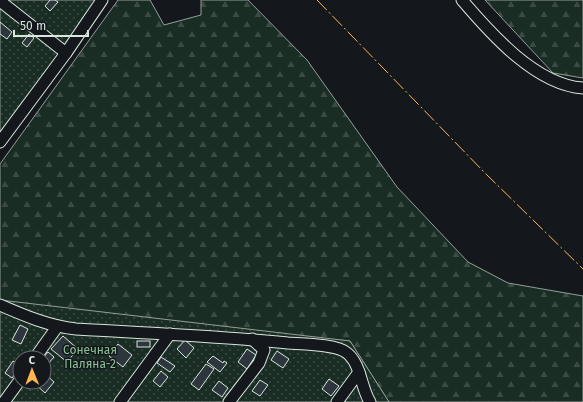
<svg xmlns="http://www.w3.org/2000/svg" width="583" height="402" font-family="'Fira Sans',sans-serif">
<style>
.forest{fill:url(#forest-firs);stroke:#939e99}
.garden{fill:url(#garden-dots);stroke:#939e99;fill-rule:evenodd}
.building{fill:#2c363c;stroke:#d8e6dc}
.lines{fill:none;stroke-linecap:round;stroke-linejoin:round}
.minor-casing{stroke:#d8e6dc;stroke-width:13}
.minor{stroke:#14181c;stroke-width:11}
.power{stroke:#ffb74d;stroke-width:1;stroke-dasharray:14 3 2 3;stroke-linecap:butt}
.labels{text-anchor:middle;stroke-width:3;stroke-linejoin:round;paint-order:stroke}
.park-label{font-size:12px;fill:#8ac095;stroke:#14181c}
</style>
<defs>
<pattern id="forest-firs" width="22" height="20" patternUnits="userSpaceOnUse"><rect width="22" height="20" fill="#1a2d24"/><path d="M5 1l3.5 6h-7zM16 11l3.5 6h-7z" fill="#3b4b43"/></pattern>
<pattern id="garden-dots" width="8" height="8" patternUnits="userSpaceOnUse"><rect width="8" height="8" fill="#1a2d24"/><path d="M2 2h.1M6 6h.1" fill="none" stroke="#3b4b43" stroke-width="1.8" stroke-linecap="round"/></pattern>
</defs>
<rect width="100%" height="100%" fill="#14181c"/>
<g class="forest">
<polygon points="118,0 150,0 164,25 201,15 201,0 248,0 307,60 397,187 468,262 508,283 583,296 583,402 389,402 350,341 0,306 0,164"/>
<polygon points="485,0 583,0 583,78 553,73"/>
</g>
<g class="garden">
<polygon points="0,0 101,0 0,139"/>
<path d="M0 300 350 341 389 402H0ZM20 358H44V382H20Z"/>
</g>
<g class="building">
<polygon points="50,0 55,0 58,2 50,11 45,6"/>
<polygon points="0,22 12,32 7,39 0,34"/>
<polygon points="29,34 34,38 27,47 22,43"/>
<polygon points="20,325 28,329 21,344 12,340"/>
<polygon points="63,336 78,349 67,362 51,349"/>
<polygon points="185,340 194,348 186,358 177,349"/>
<rect x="137" y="341" width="13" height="6"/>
<polygon points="118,344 132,355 123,367 109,356"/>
<polygon points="247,349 256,355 247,369 238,362"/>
<polygon points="277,351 289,359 283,368 271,360"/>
<polygon points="48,352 54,357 47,365 44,362 43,358"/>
<polygon points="213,356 223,363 224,361 227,363 220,372 207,362"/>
<polygon points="161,357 175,366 170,372 157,363"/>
<polygon points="13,361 20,365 20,367 12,378 5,373"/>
<polygon points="206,364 214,369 199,390 191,384"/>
<polygon points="161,371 168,377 160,387 153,381"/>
<polygon points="44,373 54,382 45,393 33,382 44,382"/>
<polygon points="329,379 339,386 331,396 322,389"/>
<polygon points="260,380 268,385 260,396 252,391"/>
<polygon points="219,381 228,388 222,397 212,390"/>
</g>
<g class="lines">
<g class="minor-casing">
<g id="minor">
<path d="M462 0C491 34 536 85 583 88"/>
<polyline points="0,1 66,53"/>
<polyline points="0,142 66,53 102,0"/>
<path d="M0 305C25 316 49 326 76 329 147 333 217 336 288 343 302 344 337 344 347 353 361 364 361 388 370 402"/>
<polyline points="35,358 57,327"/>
<polyline points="4,402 20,380"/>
<polyline points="120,402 170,334"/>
<polyline points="229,402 259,363 264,350 252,339"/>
<polyline points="337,402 359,372"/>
</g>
</g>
<use href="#minor" class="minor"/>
<polyline class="power" points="317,0 485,173 583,269"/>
</g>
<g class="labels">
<g class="park-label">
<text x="90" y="354">Сонечная<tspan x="90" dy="14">Паляна-2</tspan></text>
</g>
</g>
<g transform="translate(32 370) rotate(359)"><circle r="19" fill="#14181c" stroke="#626a69"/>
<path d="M0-3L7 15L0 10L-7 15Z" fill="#ffb74d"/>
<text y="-6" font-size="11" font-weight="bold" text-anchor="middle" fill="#d8e6dc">С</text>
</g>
<path d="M14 30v6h74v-6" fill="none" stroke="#d8e6dc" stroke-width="2"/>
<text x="20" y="30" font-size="12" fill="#d8e6dc" stroke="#14181c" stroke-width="3" paint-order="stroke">50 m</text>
</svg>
